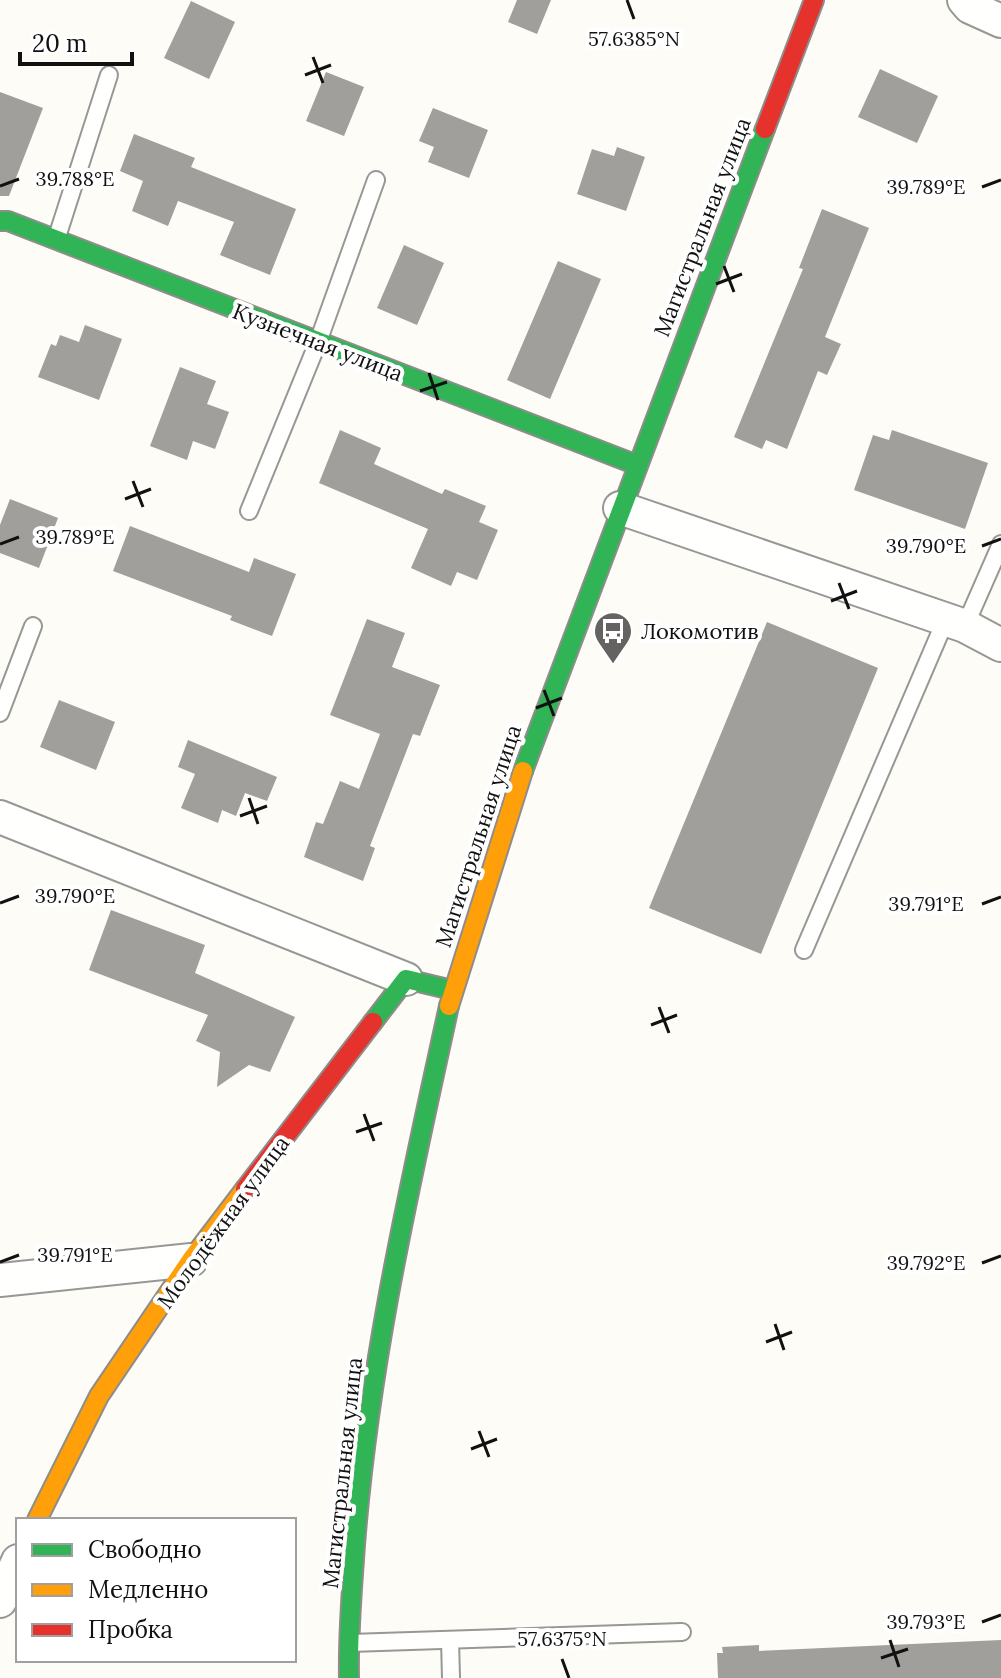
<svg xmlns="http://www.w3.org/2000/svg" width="1001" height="1678" font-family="Lora,serif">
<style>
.building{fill:#a19f9c}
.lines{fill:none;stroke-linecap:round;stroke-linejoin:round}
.lane-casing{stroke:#979795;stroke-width:20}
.street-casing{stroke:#979795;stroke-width:36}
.fast-casing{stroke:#8e8d8b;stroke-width:22}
.slow-casing{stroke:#8e8d8b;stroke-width:22}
.jam-casing{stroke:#8e8d8b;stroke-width:22}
.lane{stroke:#fffffe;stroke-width:16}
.street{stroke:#fffffe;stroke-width:32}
.fast{stroke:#30b455;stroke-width:18}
.slow{stroke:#ff9f0a;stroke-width:18}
.jam{stroke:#e5322d;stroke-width:18}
.ticks{fill:none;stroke:#111;stroke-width:3}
.labels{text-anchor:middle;stroke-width:8;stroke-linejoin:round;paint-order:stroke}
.street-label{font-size:22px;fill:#111;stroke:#fff}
.poi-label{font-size:22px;fill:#111;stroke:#fff;text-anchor:start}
.ticks-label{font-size:20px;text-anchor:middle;fill:#111;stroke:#fff;stroke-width:8;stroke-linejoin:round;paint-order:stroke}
</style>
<rect width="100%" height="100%" fill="#fdfcf7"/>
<g class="building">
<polygon points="517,0 551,0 537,34 508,22"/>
<polygon points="191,1 235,22 209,79 164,58"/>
<polygon points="880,69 938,96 917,143 858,117"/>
<polygon points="326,72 364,87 344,136 306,121"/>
<polygon points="0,92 43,108 9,196 0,196"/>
<polygon points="433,108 488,130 469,178 428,162 434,147 419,141"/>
<polygon points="134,134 195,158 191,167 296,209 270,275 220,255 234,222 178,201 168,226 132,211 143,181 120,171"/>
<polygon points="617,147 645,157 626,211 577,194 592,149 614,156"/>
<polygon points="822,209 869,228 825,337 841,344 827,375 818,371 787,449 766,440 762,449 734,437 803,269 799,268"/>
<polygon points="404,245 444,263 417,325 377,308"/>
<polygon points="558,261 601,279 550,399 507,380"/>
<polygon points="85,325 122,339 99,400 38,377 51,344 56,346 60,335 79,342"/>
<polygon points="180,367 216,381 207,404 229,412 215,449 193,441 187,460 150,446"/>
<polygon points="340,430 381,448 374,464 442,494 445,489 486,506 479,522 498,530 477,580 457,572 451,586 411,568 428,529 319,483"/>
<polygon points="892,430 988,463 965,529 854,490 873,435 889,440"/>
<polygon points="10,499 58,518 39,568 0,553 0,525"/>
<polygon points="130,526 249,572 254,558 296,574 272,636 230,620 232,616 113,571"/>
<polygon points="367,619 405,633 392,667 440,685 420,736 413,734 370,846 375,848 363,881 304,857 316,822 323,824 340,781 359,789 380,734 330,715"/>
<polygon points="767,622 878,668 761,954 649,908"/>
<polygon points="59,700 115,722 96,770 40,747"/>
<polygon points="188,740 277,777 267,801 245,793 236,816 222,810 218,823 181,808 195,774 178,767"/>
<polygon points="111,910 205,945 195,973 295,1017 270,1072 249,1065 217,1087 220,1052 196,1041 208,1015 89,970"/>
<polygon points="1001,1640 1001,1678 718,1678 717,1653 723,1653 722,1647 759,1645 759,1651"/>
</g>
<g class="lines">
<g class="lane-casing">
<g id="lane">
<polyline points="57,237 109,75"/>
<polyline points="249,511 318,342 376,180"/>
<polyline points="965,626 1001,544"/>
<polyline points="0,713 33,626"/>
<polyline points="804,950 946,619"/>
<polyline points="450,1640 451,1678"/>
<polyline points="350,1643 682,1632"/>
</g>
</g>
<g class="street-casing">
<g id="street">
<polyline points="964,0 970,7 1001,21"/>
<polyline points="620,508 965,626 1001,645"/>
<polyline points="0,817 406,979"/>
<polyline points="0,1280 191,1260"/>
<polyline points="0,1601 18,1561"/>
</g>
</g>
<g class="fast-casing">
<g id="fast">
<polyline points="0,221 8,221 637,465"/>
<polyline points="523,771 765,129"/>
<polyline points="373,1022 406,979 452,990"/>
<path d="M349 1678C348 1633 352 1589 355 1545 369 1362 410 1185 449 1006"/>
</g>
</g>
<g class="slow-casing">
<g id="slow">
<polyline points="449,1006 523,771"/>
<polyline points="37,1520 99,1396 191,1260 245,1189"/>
</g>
</g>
<g class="jam-casing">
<g id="jam">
<polyline points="765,129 814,0"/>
<polyline points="245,1189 373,1022"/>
</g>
</g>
<use href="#lane" class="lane"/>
<use href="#street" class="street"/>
<use href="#fast" class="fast"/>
<use href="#slow" class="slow"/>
<use href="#jam" class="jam"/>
</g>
<path class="ticks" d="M627 0 634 19M313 57 323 83M305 75 331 65M0 186 19 179M982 187 1001 180M724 266 734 292M716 284 742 274M429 373 438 400M420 391 447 382M133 481 143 507M125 499 151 489M0 544 19 537M982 546 1001 539M839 583 849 609M831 601 857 591M544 690 554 716M536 708 562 698M249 798 258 824M240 816 267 806M0 903 19 896M982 904 1001 897M659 1007 669 1033M651 1025 677 1015M364 1114 374 1141M356 1132 382 1123M0 1262 19 1255M982 1263 1001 1256M775 1324 784 1350M766 1342 792 1332M479 1431 489 1457M471 1449 497 1439M982 1622 1001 1615M890 1640 899 1667M881 1658 908 1649M562 1659 569 1678"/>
<defs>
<g id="bus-pin" transform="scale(2)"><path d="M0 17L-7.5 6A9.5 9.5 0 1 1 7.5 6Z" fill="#646362" stroke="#fff"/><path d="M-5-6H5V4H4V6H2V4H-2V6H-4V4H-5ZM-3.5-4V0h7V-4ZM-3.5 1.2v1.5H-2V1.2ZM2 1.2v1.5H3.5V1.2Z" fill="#fff"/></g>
</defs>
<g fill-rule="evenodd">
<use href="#bus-pin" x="613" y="631"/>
</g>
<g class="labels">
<g class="street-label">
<text transform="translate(702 227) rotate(-69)" y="8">Магистральная улица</text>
<text transform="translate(318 342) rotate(21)" y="8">Кузнечная улица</text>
<text transform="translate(478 836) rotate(-72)" y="8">Магистральная улица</text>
<text transform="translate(223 1222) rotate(-54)" y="8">Молодёжная улица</text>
<text transform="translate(342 1473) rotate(-84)" y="8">Магистральная улица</text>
</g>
<g class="poi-label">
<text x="641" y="639">Локомотив</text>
</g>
</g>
<g class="ticks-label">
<text x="634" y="46">57.6385°N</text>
<text x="75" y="186">39.788°E</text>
<text x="926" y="194">39.789°E</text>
<text x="75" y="544">39.789°E</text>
<text x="926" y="553">39.790°E</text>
<text x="75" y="903">39.790°E</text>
<text x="926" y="911">39.791°E</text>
<text x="75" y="1262">39.791°E</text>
<text x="926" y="1270">39.792°E</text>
<text x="926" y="1629">39.793°E</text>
<text x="562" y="1646">57.6375°N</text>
</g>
<rect x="16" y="1518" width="280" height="144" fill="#ffffff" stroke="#a0a0a0" stroke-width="2"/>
<rect x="32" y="1544" width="40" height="12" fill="#30b455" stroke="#a0a0a0" stroke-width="2"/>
<text x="88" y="1558" font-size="24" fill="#111111">Свободно</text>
<rect x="32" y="1584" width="40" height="12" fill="#ff9f0a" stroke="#a0a0a0" stroke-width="2"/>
<text x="88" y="1598" font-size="24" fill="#111111">Медленно</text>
<rect x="32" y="1624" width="40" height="12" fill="#e5322d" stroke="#a0a0a0" stroke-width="2"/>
<text x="88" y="1638" font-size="24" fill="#111111">Пробка</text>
<path d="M20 52v12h112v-12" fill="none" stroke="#111111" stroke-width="4"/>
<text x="32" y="52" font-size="24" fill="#111111" stroke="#ffffff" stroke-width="6" paint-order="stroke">20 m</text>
</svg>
